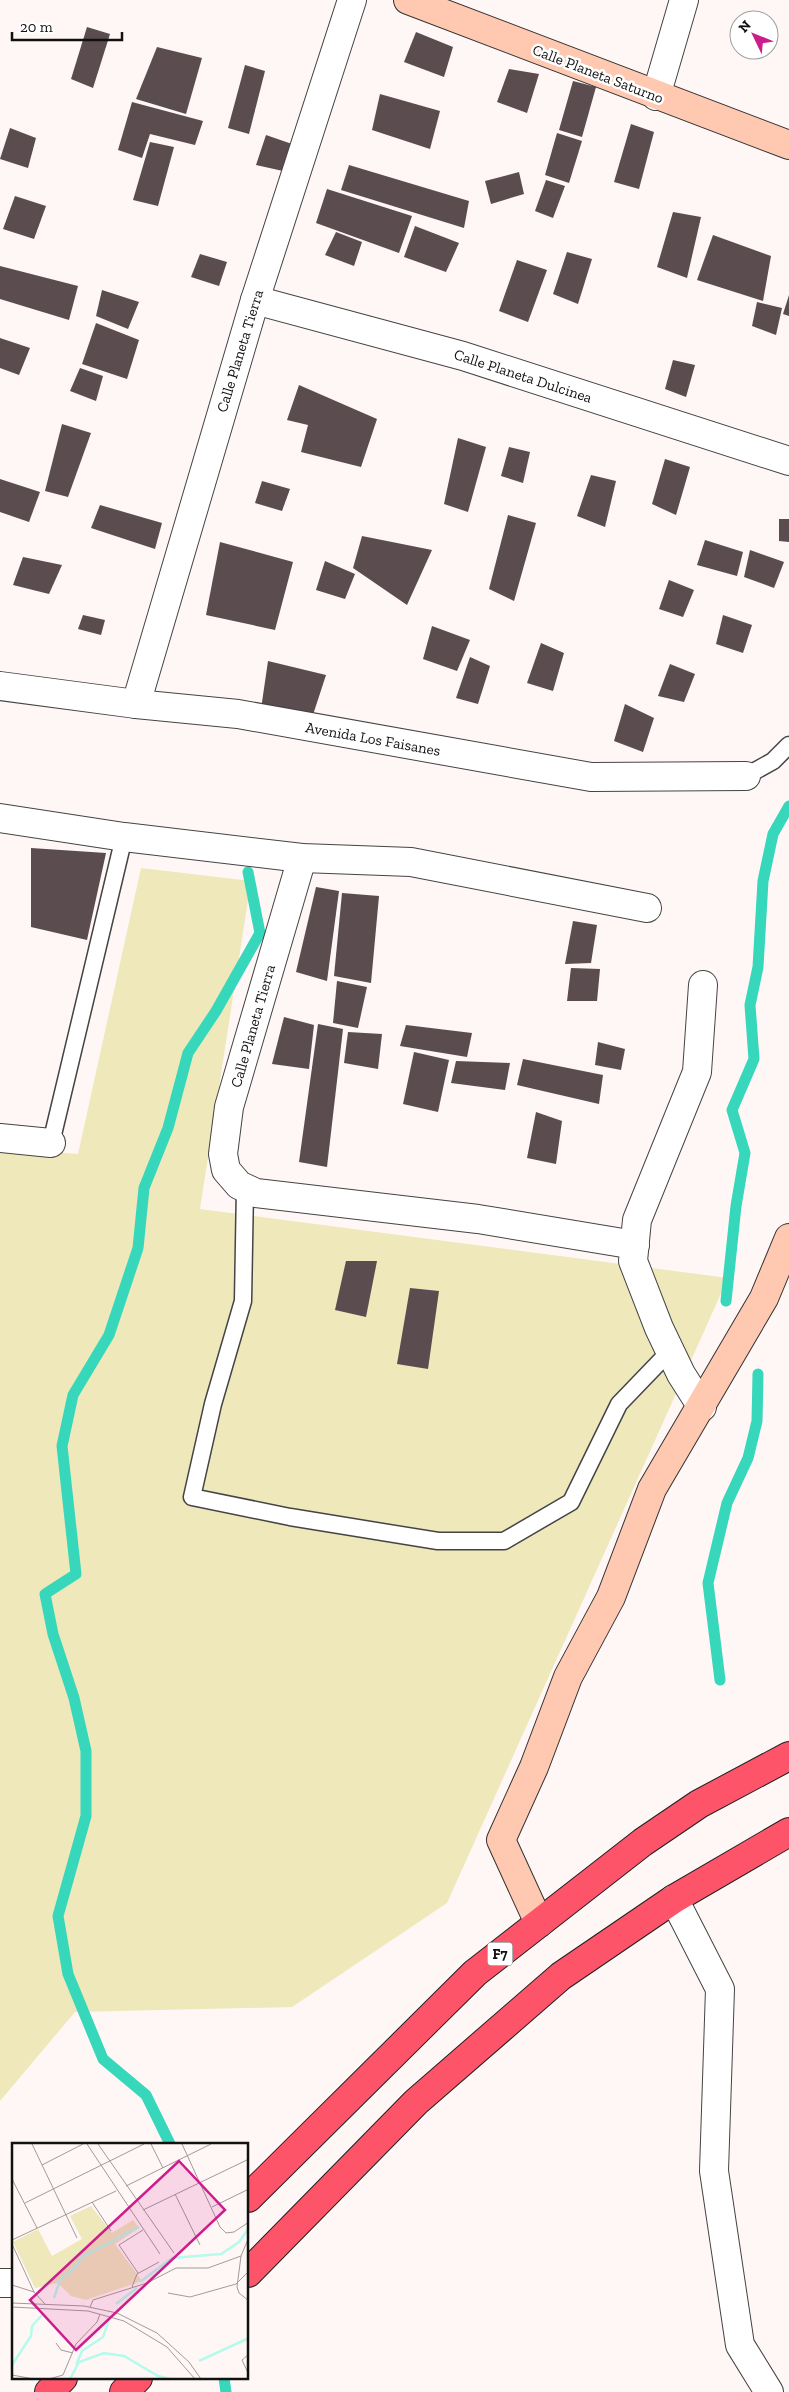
<svg xmlns="http://www.w3.org/2000/svg" width="789" height="2392" font-family="'Zilla Slab',serif">
<style>
.green{fill:#eee8ba}
.lines{fill:none;stroke-linecap:round;stroke-linejoin:round}
.stream{stroke:#36d7ba;stroke-width:11}
.building{fill:#5b4c4f}
.lane-casing{stroke:#444;stroke-width:19}
.street-casing{stroke:#444;stroke-width:30}
.secondary-casing{stroke:#333;stroke-width:30}
.highway-casing{stroke:#222;stroke-width:30}
.lane{stroke:#fff;stroke-width:16}
.street{stroke:#fff;stroke-width:28}
.secondary{stroke:#ffc8b0;stroke-width:28}
.highway{stroke:#fe5469;stroke-width:28}
.labels{text-anchor:middle;stroke-width:5;stroke-linejoin:round;paint-order:stroke}
.shield{fill:#fff;stroke:#585858;stroke-width:1}
.shield-label{font-size:14px;font-weight:bold;fill:#111}
.street-label{font-size:15px;fill:#111;stroke:#fff}
.inset-river{fill:none;stroke:#b5fbec;stroke-width:2.5}
.inset-road{fill:none;stroke:#a09b9a;stroke-width:1}
.view{fill:#cd1d8c;fill-opacity:0.15;stroke:#cd1d8c;stroke-width:2.5}
.inset-edge{fill:none;stroke:#111;stroke-width:2.5}
</style>
<rect width="100%" height="100%" fill="#fff7f5"/>
<polygon class="green" points="141,868 251,881 200,1209 728,1278 447,1903 292,2007 75,2012 0,2101 0,1148 78,1154"/>
<g class="lines">
<g class="stream">
<polyline points="726,1301 736,1206 745,1153 732,1110 754,1059 750,1005 758,967 763,881 773,834 789,806"/>
<polyline points="720,1680 708,1583 727,1503 748,1458 757,1421 758,1374"/>
<polyline points="170,2144 146,2095 103,2059 68,1974 58,1916 86,1816 86,1751 74,1698 53,1634 45,1594 76,1574 62,1446 73,1395 109,1335 138,1248 144,1188 168,1128 188,1053 216,1011 260,933 248,872"/>
<polyline points="224,2378 226,2392"/>
</g>
</g>
<g class="building">
<polygon points="87,27 110,34 93,88 71,79"/>
<polygon points="416,32 453,47 444,77 404,62"/>
<polygon points="157,47 202,58 186,114 136,99"/>
<polygon points="245,65 265,71 249,134 228,128"/>
<polygon points="509,69 539,74 527,113 497,102"/>
<polygon points="573,81 596,87 582,137 559,130"/>
<polygon points="380,94 440,111 430,149 372,130"/>
<polygon points="132,102 203,121 195,145 150,134 142,158 118,150"/>
<polygon points="631,124 654,132 639,189 614,182"/>
<polygon points="10,128 36,138 28,168 0,159"/>
<polygon points="557,133 582,141 569,183 545,175"/>
<polygon points="266,135 292,144 283,171 256,165"/>
<polygon points="150,142 174,147 158,206 133,200"/>
<polygon points="349,165 469,201 464,228 341,190"/>
<polygon points="519,172 524,194 491,204 485,181"/>
<polygon points="546,180 565,186 553,218 535,211"/>
<polygon points="327,189 412,216 399,253 316,223"/>
<polygon points="15,196 46,206 34,239 3,229"/>
<polygon points="673,212 701,217 687,278 657,267"/>
<polygon points="415,226 459,243 446,272 404,257"/>
<polygon points="336,232 362,242 354,266 325,255"/>
<polygon points="713,235 771,256 763,301 697,280"/>
<polygon points="567,252 592,259 578,304 553,294"/>
<polygon points="200,254 227,262 219,286 191,277"/>
<polygon points="517,260 547,270 528,322 499,311"/>
<polygon points="0,266 78,286 69,320 0,299"/>
<polygon points="102,290 139,302 128,329 96,316"/>
<polygon points="789,295 789,316 783,314"/>
<polygon points="757,302 782,308 776,335 752,326"/>
<polygon points="96,323 139,340 127,379 82,364"/>
<polygon points="0,338 30,348 19,375 0,368"/>
<polygon points="673,360 695,365 686,397 665,389"/>
<polygon points="80,368 103,376 96,401 70,391"/>
<polygon points="299,385 377,419 361,467 301,452 308,425 287,420"/>
<polygon points="62,424 91,433 68,497 45,491"/>
<polygon points="458,438 486,447 468,512 444,504"/>
<polygon points="509,447 530,452 523,483 501,476"/>
<polygon points="665,459 690,467 676,515 652,504"/>
<polygon points="591,475 616,481 605,527 577,516"/>
<polygon points="0,479 40,492 29,522 0,512"/>
<polygon points="262,481 290,489 282,511 255,503"/>
<polygon points="100,505 162,523 155,549 91,528"/>
<polygon points="508,515 536,523 514,601 489,589"/>
<polygon points="779,519 789,519 789,542 779,541"/>
<polygon points="362,536 432,550 407,605 353,568"/>
<polygon points="705,540 743,552 737,576 697,565"/>
<polygon points="220,542 293,562 275,630 206,615"/>
<polygon points="750,550 784,562 774,588 744,577"/>
<polygon points="23,557 62,565 49,594 13,585"/>
<polygon points="325,561 355,574 345,599 316,590"/>
<polygon points="669,580 694,590 683,617 659,609"/>
<polygon points="83,615 105,620 101,635 78,629"/>
<polygon points="723,615 752,625 743,653 716,644"/>
<polygon points="432,626 470,640 457,671 423,659"/>
<polygon points="541,643 564,653 553,691 527,683"/>
<polygon points="470,657 490,666 478,704 456,698"/>
<polygon points="268,661 326,675 311,721 261,709"/>
<polygon points="670,664 695,674 684,702 658,696"/>
<polygon points="625,704 654,718 643,752 614,741"/>
<polygon points="31,848 106,853 87,940 31,927"/>
<polygon points="316,887 339,891 327,981 296,972"/>
<polygon points="342,893 379,896 371,983 334,976"/>
<polygon points="573,921 597,925 591,963 565,964"/>
<polygon points="571,968 600,969 597,1001 567,1001"/>
<polygon points="337,981 367,987 358,1028 333,1023"/>
<polygon points="284,1017 314,1025 309,1069 272,1064"/>
<polygon points="318,1024 343,1029 327,1167 299,1162"/>
<polygon points="406,1025 472,1033 467,1057 400,1046"/>
<polygon points="348,1032 382,1034 378,1069 344,1063"/>
<polygon points="598,1042 625,1049 621,1070 595,1065"/>
<polygon points="414,1052 449,1060 438,1112 403,1104"/>
<polygon points="523,1059 603,1075 599,1104 517,1085"/>
<polygon points="456,1061 510,1063 505,1090 451,1083"/>
<polygon points="536,1112 562,1121 556,1164 527,1158"/>
<polygon points="346,1261 377,1261 366,1317 335,1310"/>
<polygon points="410,1288 439,1291 428,1369 397,1364"/>
</g>
<g class="lines">
<g class="lane-casing">
<g id="lane">
<polyline points="746,776 773,761 789,745"/>
<polyline points="51,1143 124,837"/>
<polyline points="245,1188 243,1301 213,1404 192,1497 290,1517 438,1541 504,1541 571,1502 619,1404 670,1351"/>
</g>
</g>
<g class="street-casing">
<g id="street">
<polyline points="656,96 684,0"/>
<polyline points="255,300 463,356 789,461"/>
<polyline points="0,686 136,704 238,714 591,777 746,776"/>
<polyline points="136,704 255,300 352,0"/>
<polyline points="0,818 124,837 302,858 411,862 647,908"/>
<polyline points="302,858 229,1107 223,1154 226,1170 239,1185 256,1193 478,1219 635,1245"/>
<polyline points="0,1138 51,1143"/>
<polyline points="702,1407 681,1374 659,1328 633,1261 637,1220 697,1072 703,985"/>
<polyline points="674,1899 720,1989 714,2171 740,2345 769,2392"/>
<polyline points="0,2283 14,2283"/>
</g>
</g>
<g class="secondary-casing">
<g id="secondary">
<polyline points="408,0 789,145"/>
<polyline points="539,1923 501,1840 534,1767 568,1677 611,1597 652,1489 764,1298 789,1238"/>
</g>
</g>
<g class="highway-casing">
<g id="highway">
<polyline points="248,2198 475,1973 643,1842 699,1804 789,1756"/>
<polyline points="248,2273 416,2102 561,1976 674,1899 789,1832"/>
<polyline points="49,2392 63,2378"/>
<polyline points="124,2392 138,2378"/>
</g>
</g>
<use href="#lane" class="lane"/>
<use href="#street" class="street"/>
<use href="#secondary" class="secondary"/>
<use href="#highway" class="highway"/>
</g>
<g class="labels">
<rect class="shield" x="487.5" y="1942.5" width="25" height="23" rx="4"/>
<g class="shield-label">
<text x="500" y="1959">F7</text>
</g>
<g class="street-label">
<text transform="translate(598 74) rotate(21)" y="5">Calle Planeta Saturno</text>
<text transform="translate(240 351) rotate(-73)" y="5">Calle Planeta Tierra</text>
<text transform="translate(523 376) rotate(18)" y="5">Calle Planeta Dulcinea</text>
<text transform="translate(373 739) rotate(10)" y="5">Avenida Los Faisanes</text>
<text transform="translate(253 1026) rotate(-74)" y="5">Calle Planeta Tierra</text>
</g>
</g>
<g transform="translate(12 2143)">
<rect width="236" height="236" fill="#fff7f5"/>
<path d="M79 63 100 90 121 77 127 85 103 101 130 138 74 157 59 153 46 140 23 145 1 99 26 86 40 113 70 96 58 73Z" fill="#eee8ba"/>
<path class="inset-river" d="M128 139 160 115 209 111 227 99 237 85M42 155 48 137 63 125 70 114 127 84M104 161 125 145M187 218 237 195M0 222 19 193 20 183 32 170M64 222 70 208 91 194 97 177M58 236 67 219 92 210 112 213 146 233 158 236"/>
<path class="inset-road" d="M20 1 65 95M75 1 148 111M86 1 162 110M139 1 151 25M170 1 208 84 214 90 222 89 237 79M30 22 71 1M0 36 25 85M114 43 199 1M163 51 188 102M80 59 99 88M13 60 132 1M200 64 237 46M131 67 237 16M237 94 229 113 225 144 227 150 237 158M0 97 104 48M0 101 22 149M126 130 107 102 131 87M0 142 22 149 33 161M120 144 125 131 147 119M156 150 178 154 224 141 237 128M0 160 72 163 105 170 145 190 177 219 189 236M0 164 76 168 112 178 155 204 183 236M78 164 81 157 135 140 164 125H196L229 113M44 200 49 207 61 210M237 211 230 217 237 232M0 232 22 236M37 236 51 232 64 201 85 179 88 171"/>
<path class="view" d="M167 18 213 67 64 207 18 157Z"/>
<rect width="236" height="236" class="inset-edge"/>
</g>
<g transform="translate(754 35) rotate(313)"><circle r="24" fill="#ffffff" stroke="#a0a0a0"/>
<path d="M0-4L9 19L0 12L-9 19Z" fill="#cd1d8c"/>
<text y="-8" font-size="14" font-weight="bold" text-anchor="middle" fill="#111111">N</text>
</g>
<path d="M12 32v8h110v-8" fill="none" stroke="#111111" stroke-width="2.5"/>
<text x="20" y="32" font-size="15" fill="#111111" stroke="#ffffff" stroke-width="4" paint-order="stroke">20 m</text>
</svg>
